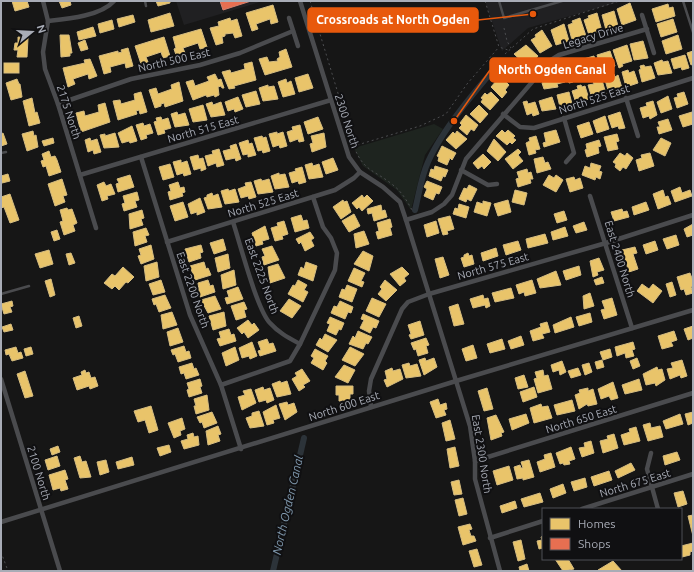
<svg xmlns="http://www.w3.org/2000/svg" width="694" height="572" font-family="Ubuntu,sans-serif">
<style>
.built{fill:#202022}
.green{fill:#1e241f}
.homes{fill:#e9c46a;stroke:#d6bd81}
.shops{fill:#e76f51;stroke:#d4816f}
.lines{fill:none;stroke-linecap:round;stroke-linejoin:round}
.canal{stroke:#2c3339;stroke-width:6}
.path{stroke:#4c4d50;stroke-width:1;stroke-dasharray:2 3;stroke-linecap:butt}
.service{stroke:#4a4b4e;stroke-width:2.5}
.minor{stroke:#4a4b4e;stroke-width:4.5}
.labels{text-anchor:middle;stroke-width:4;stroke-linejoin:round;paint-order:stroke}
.street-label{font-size:11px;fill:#a8acb6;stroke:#101012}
.water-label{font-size:12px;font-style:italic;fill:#819aaf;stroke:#101012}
.leader{fill:none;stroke:#e8590c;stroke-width:1.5}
.callout-dot{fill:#e8590c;stroke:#101012;stroke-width:1.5}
.callout{fill:#e8590c;stroke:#e8590c;stroke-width:1.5}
.callout-label{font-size:12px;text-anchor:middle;font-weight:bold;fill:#fff}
</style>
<rect width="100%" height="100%" fill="#161616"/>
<g class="built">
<polygon points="176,1 263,1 184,25"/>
<polygon points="485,1 623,1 528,28 502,51"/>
</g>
<polygon class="green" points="434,124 443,129 425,155 411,210 397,190 363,166 354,148"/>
<g class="homes">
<polygon points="12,1 27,1 29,7 15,11"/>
<polygon points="59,1 70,1 71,5 62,8"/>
<polygon points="156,1 170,1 170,3 158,6"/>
<polygon points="630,3 636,20 622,25 617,9"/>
<polygon points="668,4 669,8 673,7 675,16 656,22 652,9"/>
<polygon points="273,5 278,22 271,24 270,19 256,24 258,29 252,31 246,13"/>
<polygon points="614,11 618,26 606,30 602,15"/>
<polygon points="170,13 174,26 151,32 148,20"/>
<polygon points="597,13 602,31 589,35 584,20 589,18 588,16"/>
<polygon points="133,15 135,22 119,27 117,19"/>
<polygon points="230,18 231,21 237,19 242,36 235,38 233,33 225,34 225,36 222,37 223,43 216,45 210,28 219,26 218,22"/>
<polygon points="580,18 586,36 572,40 568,25 573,23 572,21"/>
<polygon points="673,19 677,32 661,37 657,24"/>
<polygon points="112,20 114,29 100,33 98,24"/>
<polygon points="564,24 569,41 556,45 551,30"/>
<polygon points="93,27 96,36 79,40 77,32"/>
<polygon points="201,29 207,47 200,49 198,43 183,48 185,53 176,55 174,49 176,48 173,37"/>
<polygon points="542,30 552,46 540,53 531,40 536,37 535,35"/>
<polygon points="60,35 69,35 72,53 70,53 70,56 61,57"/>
<polygon points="678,35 682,49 666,54 662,41"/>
<polygon points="18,37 28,38 27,57 17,57 18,50 14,50 15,43 18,43"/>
<polygon points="164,37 170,56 163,58 161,52 146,57 148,62 141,64 135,46"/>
<polygon points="85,40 88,49 81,51 78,43"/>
<polygon points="643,41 648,58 634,60 630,44"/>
<polygon points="526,45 538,56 528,67 514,54"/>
<polygon points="627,45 632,61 622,64 623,66 619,68 613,50"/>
<polygon points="128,48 133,66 126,68 125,63 110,67 111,72 104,74 99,56 118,51 118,53 122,52 121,50"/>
<polygon points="286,49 292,67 265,75 259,59 267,57 269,62 278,61 277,59 280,57 279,52"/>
<polygon points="610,51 615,66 602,72 597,55"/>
<polygon points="693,51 693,64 691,65 687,53"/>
<polygon points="685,55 689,68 682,70 681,67 674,69 671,59"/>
<polygon points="594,56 598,71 589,74 590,77 586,79 580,60"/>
<polygon points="90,59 97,76 89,79 88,74 73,79 75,84 68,87 63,68 85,63 84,60"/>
<polygon points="662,60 663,62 668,61 672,73 658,75 654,63"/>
<polygon points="577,61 582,77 572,80 573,82 569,83 564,65"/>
<polygon points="252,62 256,80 234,86 235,88 229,89 222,72 230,70 231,73 245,69 244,64"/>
<rect x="4" y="63" width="15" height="10"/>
<polygon points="644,65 645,67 651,66 655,78 642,82 639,70 641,69 640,66"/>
<polygon points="561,68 565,82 557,84 558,87 544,89 542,83 551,76 550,73"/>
<polygon points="628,70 629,73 634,71 638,83 626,87 622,72"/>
<polygon points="215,74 218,80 221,79 224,88 222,88 221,86 218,87 219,95 215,97 214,95 207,97 206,95 193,100 186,82 193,80 195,86 209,81 207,77"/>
<polygon points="308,74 313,88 299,92 295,78"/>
<polygon points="614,74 615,77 618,75 622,88 616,91 615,88 608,90 605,80 611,78 610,75"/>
<polygon points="502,78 509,85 505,90 507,92 502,98 491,87 497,80 499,82"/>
<polygon points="17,79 19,84 20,84 22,97 11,100 6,83"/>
<polygon points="286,79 287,83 291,81 295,94 283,97 278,82"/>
<polygon points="597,79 598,81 602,80 606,94 600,96 599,93 591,95 588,85 594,84 593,81"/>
<polygon points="179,82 183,101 165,107 164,103 161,104 161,106 155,108 149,90 156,88 158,94 172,89 171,85"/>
<polygon points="268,85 268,87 274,86 278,99 263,101 259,88"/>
<polygon points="581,85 582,87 585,86 589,99 582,101 581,98 575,100 572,91 578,89 577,86"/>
<polygon points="256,91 260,104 246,107 242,95"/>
<polygon points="141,92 147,112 140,114 139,110 136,111 137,114 118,120 113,101 120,100 121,104 135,100 134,94"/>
<polygon points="491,92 499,100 490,110 481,102 483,99 481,98 485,93 487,95"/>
<polygon points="569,92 572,104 560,107 557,95"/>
<polygon points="684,92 688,104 677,108 674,98 678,97 677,94"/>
<polygon points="668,96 672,109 661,113 657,102"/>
<polygon points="238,97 243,109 235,112 234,109 228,111 225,102"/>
<polygon points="552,97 556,109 542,111 539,101"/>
<polygon points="32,98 35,113 37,112 40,123 29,126 23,101"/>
<polygon points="527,101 528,104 535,102 539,114 533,116 532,113 527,115 523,102"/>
<polygon points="653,101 657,115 650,119 649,116 643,118 640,108 647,106 646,103"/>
<polygon points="212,102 213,105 221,102 225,115 211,117 206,104"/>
<polygon points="105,103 110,122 81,132 76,113 84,111 85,116 99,112 98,105"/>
<polygon points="203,105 207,120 193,122 189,109"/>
<polygon points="479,105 488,114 480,123 470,114"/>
<polygon points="177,112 178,115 185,113 189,125 175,127 171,114"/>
<polygon points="620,112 625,128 619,129 618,126 612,128 608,116"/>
<polygon points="692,112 693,124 683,127 679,116"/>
<polygon points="466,115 478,125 474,131 471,129 467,135 459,128 462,125 460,123"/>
<polygon points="605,116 609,129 597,133 593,121"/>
<polygon points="161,117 162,120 168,118 171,128 164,130 165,133 158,135 154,122 157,121 156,118"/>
<polygon points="318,117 323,129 308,134 304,122"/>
<polygon points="668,119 672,130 659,134 657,127 660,127 658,122"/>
<polygon points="589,122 593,134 581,138 577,126"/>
<polygon points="143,123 144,126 150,124 153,133 146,135 147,138 141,140 136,125"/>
<polygon points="300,125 304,141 299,142 298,139 290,142 287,132 293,130 292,127"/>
<polygon points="132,126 137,141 130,143 129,141 122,143 118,133"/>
<polygon points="502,130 505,133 508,130 515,136 513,138 516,140 512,144 510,142 507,145 496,136"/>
<polygon points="556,130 560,142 544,147 543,143 546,142 544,133"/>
<polygon points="33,131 34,136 36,135 38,147 27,151 22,134"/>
<polygon points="457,131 467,139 456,149 446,140 453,132 455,134"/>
<polygon points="277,132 277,134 283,132 287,146 280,148 279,145 273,147 269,134"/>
<polygon points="3,133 7,144 1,146 1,134"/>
<polygon points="115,133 119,147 104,148 100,135 105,134 105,136"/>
<polygon points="324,133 326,147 312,152 310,144 313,143 311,136"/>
<polygon points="617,134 619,141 616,142 618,149 608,151 604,137"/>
<polygon points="262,136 263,138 266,137 270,151 263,153 262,150 258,151 254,138"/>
<polygon points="536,136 540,149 535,150 536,153 529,155 526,143 530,141 529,138"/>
<polygon points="53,138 54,143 44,146 42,141"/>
<polygon points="90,138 91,141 97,139 101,152 94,154 93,150 88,152 85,140"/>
<polygon points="661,138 671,143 665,156 653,150"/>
<polygon points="494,139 506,152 498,161 487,151"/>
<polygon points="248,140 249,144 252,143 256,155 248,157 248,154 243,155 239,143"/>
<polygon points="599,140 601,146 598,147 599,153 587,157 585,150 587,149 586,144"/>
<polygon points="236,144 241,159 236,161 235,158 226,160 223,151 231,149 230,146"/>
<polygon points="442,146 456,153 452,160 450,158 447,165 438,161 439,157 437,156"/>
<polygon points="219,149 224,165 217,167 216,163 208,166 205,156 213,154 212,151"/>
<polygon points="518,149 521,152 518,155 523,161 513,169 505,159"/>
<polygon points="49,151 51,157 55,156 57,160 61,172 49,176 46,166 43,167 41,161 44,160 42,154"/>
<polygon points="620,153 625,156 627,153 633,158 626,169 623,167 620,171 615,167 616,164 613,162"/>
<polygon points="650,153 654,166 639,171 636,160 642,158 641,155"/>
<polygon points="483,154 491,162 484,169 482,166 478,169 473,163"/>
<polygon points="198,155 199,159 203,158 206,169 201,171 201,168 194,170 190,157"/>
<polygon points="543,157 545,163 548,162 551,169 537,173 534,159"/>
<polygon points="333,158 338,170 326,174 322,162"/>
<polygon points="181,160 181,163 187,161 191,174 184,176 183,173 177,175 173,162"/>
<polygon points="312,163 313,166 319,164 323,177 309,179 305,165"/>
<polygon points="591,163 601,166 599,171 602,172 600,179 596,177 595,180 582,175 585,166 590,168"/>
<polygon points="170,164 174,177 163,180 159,167"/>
<polygon points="435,166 448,170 445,177 443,176 441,181 429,176 431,169 434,170"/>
<polygon points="302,167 306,182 299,184 298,181 292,183 289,173 296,171 295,169"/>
<polygon points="527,169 528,173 531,172 533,179 530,179 531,183 518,187 516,179 519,178 517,172"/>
<polygon points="279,173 279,175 285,174 289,187 275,189 271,176"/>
<polygon points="8,174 10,181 2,183 1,176"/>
<polygon points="130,175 134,187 118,192 116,184 119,183 117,179"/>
<polygon points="549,175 554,178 556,175 563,180 556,192 543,185"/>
<polygon points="574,177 575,180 580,178 583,188 570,192 566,179"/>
<polygon points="62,179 67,195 63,196 65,202 55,206 48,184"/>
<polygon points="261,179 262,181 269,179 273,192 258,194 254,181"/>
<polygon points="427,181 442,187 439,194 436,193 433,200 424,196 427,189 424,187"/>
<polygon points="104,182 106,186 111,184 115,194 107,196 108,199 102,201 97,185"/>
<polygon points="178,182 180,188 184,187 185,192 182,193 183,196 170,200 168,192 171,191 169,185"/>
<polygon points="251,182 256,197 249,199 248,196 241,198 238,189 246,186 245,183"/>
<polygon points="469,185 477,189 471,201 467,199 466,202 459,199 464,188 467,189"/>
<polygon points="680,187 682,193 690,190 692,196 675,202 671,191"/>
<polygon points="228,189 229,191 235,189 239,202 225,204 221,191"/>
<polygon points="515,190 527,193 524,205 512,202"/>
<polygon points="663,190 665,197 668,196 671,204 658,209 653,194"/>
<polygon points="137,192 139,200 135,201 137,207 124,211 122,204 125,203 123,196"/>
<polygon points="212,193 213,196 218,194 222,207 208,209 204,198 207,197 207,195"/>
<polygon points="10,194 19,220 10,223 4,207 1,208 1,197"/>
<polygon points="362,195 364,198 367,195 373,201 362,211 359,207 357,209 352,203"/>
<polygon points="200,198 205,212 197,215 197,212 191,214 188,204"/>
<polygon points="343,200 344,202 347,201 351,212 341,219 333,207"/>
<polygon points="508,200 511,212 498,216 494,204"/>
<polygon points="483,201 491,203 487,216 474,212 477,202 483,204"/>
<polygon points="183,202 188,217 175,221 170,206"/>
<polygon points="646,202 649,210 634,215 632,207"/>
<polygon points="459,204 469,207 466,218 453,214 455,208 458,209"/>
<polygon points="381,205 382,211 385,210 387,217 374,221 372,213 368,214 367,209"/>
<polygon points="67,208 68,210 72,209 77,223 73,225 75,231 64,235 60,222 63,221 60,210"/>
<polygon points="622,209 623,212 627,211 629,217 614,221 611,212"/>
<polygon points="142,210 144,218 141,219 143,225 130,229 129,214"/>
<polygon points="564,211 567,220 557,223 554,214"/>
<polygon points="354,214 360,226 349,232 342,221"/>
<polygon points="301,215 303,221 307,220 309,228 295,232 291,218"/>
<polygon points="450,216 454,229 447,231 448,234 443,235 438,219"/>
<polygon points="390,219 392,227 390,228 392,235 378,239 376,232 379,231 377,223"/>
<polygon points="284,221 288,234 282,236 283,239 275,241 271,228 278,226 277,223"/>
<polygon points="436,221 439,233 427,237 424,225"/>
<polygon points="584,222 587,230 576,233 573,226"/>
<polygon points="693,224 693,235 687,237 684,229"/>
<polygon points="265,226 269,239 262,241 263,244 256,246 252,233"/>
<polygon points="565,227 568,236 553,240 551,232"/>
<polygon points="146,228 149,235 145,236 147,242 135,246 133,232"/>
<polygon points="57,230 60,239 54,241 51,232"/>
<polygon points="364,231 369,244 356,248 354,234"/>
<polygon points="310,232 314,238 311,240 314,246 305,251 301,242 299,244 296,239"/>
<polygon points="545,234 548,243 528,248 526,239"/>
<polygon points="676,235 679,245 667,249 663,239"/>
<polygon points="223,239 226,250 214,254 210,243"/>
<polygon points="518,241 521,250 506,255 503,245"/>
<polygon points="655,241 658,250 646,254 643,245"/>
<polygon points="151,245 154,259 141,264 138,256 141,255 139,249"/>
<polygon points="201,245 203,252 200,253 201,258 189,262 185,249"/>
<polygon points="272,246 279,260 264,265 262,257 265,256 262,249"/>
<polygon points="635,247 637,253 633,254 638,269 629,272 622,250"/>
<polygon points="496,248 498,256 483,261 481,253"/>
<polygon points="49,250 53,264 40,268 35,254"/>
<polygon points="363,251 373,256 369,271 354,264"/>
<polygon points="71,253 75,263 69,265 66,254"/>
<polygon points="468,253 469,256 472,255 474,264 464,267 461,258 464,257 464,255"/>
<polygon points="228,254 230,268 218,272 215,258"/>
<polygon points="443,257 449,275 440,278 435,259"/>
<polygon points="599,258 604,270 597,272 598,275 593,277 590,261"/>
<polygon points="157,262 159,277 146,281 144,266"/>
<polygon points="204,262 206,269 208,268 211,275 195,280 190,266"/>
<polygon points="306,262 317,266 313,281 298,275 301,267 304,269"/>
<polygon points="278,264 285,278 270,283 268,267"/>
<polygon points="579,266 581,275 566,280 563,271"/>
<polygon points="123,267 134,277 128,283 126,282 119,290 115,286 112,289 104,283 112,274 115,276"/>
<polygon points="402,267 409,274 404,278 406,281 400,286 390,274"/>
<polygon points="354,268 365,273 361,281 364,282 362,287 348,281"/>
<polygon points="234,270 236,285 223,289 221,275"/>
<polygon points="556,271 561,285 540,288 537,279"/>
<polygon points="690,273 693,281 693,286 691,287 693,293 686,295 684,289 681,290 677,277"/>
<polygon points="602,277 604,283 596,285 594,280"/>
<polygon points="51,279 55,295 50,297 45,281"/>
<polygon points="161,280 165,292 153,295 149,284"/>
<polygon points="208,280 210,286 213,285 215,292 200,297 198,283"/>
<polygon points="298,280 307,285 304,290 308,292 303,302 288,294 293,285 295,286"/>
<polygon points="385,280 397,290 386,301 378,294 382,289 380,287"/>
<polygon points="532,280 536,293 525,296 524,292 519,294 516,285"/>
<polygon points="672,282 676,295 670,297 666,284"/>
<polygon points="642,284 649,289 653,284 662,291 653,303 637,291"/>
<polygon points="347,285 357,289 352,302 339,297 342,289 345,290"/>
<polygon points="238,287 243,299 227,304 225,298 229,297 227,291"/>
<polygon points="511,288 514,298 495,302 492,293"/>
<polygon points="590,293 594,306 584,309 583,296"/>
<polygon points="165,295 171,308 159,312 156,304 154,305 152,299"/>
<polygon points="483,295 484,299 488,298 490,306 486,308 485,305 473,308 470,299"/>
<polygon points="215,296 221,309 208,313 201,300"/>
<polygon points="372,298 386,304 379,317 366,311"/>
<polygon points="612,298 617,315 604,319 601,310 605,309 602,301"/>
<polygon points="289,299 301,306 292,318 280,311"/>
<polygon points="12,301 13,306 10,307 12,312 4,314 1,304"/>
<polygon points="340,301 353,307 351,313 348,312 345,319 331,313 334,306 337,307"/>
<polygon points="244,302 247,309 244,310 246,317 236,320 231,306"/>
<polygon points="458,304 464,324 454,326 449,307"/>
<polygon points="172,312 177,325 163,329 161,315"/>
<polygon points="224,312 226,326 213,330 209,316"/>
<polygon points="590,313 592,322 579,326 576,317"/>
<polygon points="363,314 379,321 376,328 373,327 370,333 360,328 364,320 361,319"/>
<polygon points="79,316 82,326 76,328 73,318"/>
<polygon points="330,317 344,323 341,330 339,329 336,335 327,331 330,324 327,323"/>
<polygon points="571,317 574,327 555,333 553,325"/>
<polygon points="248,320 252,325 254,323 259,330 248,338 244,332 242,334 237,328"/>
<polygon points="420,321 424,335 411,339 409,335 411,334 408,325"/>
<polygon points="547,322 550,332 542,334 544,338 533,341 530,331 541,327 540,324"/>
<polygon points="11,324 13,330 4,332 2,327"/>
<polygon points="693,326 693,338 688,340 684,329"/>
<polygon points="178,328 183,342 170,346 167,332"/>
<polygon points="229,329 231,335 234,334 236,341 220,346 217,339 221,338 219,332"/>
<polygon points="358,331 372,337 368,344 366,343 363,349 349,344 353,336 355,338"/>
<polygon points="674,331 677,340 671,342 673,346 662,349 658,336"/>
<polygon points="325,334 337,340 328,352 316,345 320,338 322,340"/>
<polygon points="521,336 524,345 511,349 508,341"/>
<polygon points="426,338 429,345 426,346 428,353 418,356 416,349 414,350 411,343"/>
<polygon points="267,339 269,344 273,343 276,351 260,356 258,351 261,350 258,342"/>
<polygon points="502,339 505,349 490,353 487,344"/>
<polygon points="252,342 257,356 250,359 249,356 242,358 239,348"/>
<polygon points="633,342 635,349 632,350 634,356 626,358 625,353 617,356 615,347"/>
<polygon points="473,345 477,358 466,361 462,349"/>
<polygon points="184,346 186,352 189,351 191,358 178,362 175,354 173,355 171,350"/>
<polygon points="16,347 18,353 21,352 23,358 12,361 9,354 6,355 5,350"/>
<polygon points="31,347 33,354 26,356 24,349"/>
<polygon points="235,347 239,360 226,366 222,353"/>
<polygon points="350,347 364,354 355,366 342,360"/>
<polygon points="315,349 328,356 325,361 327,363 323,370 311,363 314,358 311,356"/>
<polygon points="610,349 612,357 603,360 600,352"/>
<polygon points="425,358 426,361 434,358 437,367 424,375 419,360"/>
<polygon points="637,358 640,366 633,369 630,361"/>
<polygon points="602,360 604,367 597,369 595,362"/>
<polygon points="682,360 687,376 681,378 680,375 670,379 667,369 673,368 671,363"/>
<polygon points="562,361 566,372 560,375 559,370 553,372 551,365"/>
<polygon points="192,363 194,369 196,368 199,375 186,379 184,373 181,374 179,367"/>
<polygon points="409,363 410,366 417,364 421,376 406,378 402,365"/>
<polygon points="589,363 592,372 585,375 582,365"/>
<polygon points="344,365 355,370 348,383 335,377"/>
<polygon points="657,367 658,370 662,369 665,380 656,386 655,383 646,385 643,374"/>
<polygon points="392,368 393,371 400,369 403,379 387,387 384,380 387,379 385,371"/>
<polygon points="578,368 581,375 571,378 568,371"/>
<polygon points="302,369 310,381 303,385 305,387 299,391 292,379 297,376 295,373"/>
<polygon points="85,370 86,373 89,372 91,378 95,377 98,386 90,389 89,386 77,390 73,378 82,375 81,372"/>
<polygon points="543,370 544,376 548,375 552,389 538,393 534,379 537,378 535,372"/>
<polygon points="25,371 33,396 25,398 17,374"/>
<polygon points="524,375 528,387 518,389 515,378"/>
<polygon points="200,379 202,386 200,387 202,393 189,397 187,390 189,389 187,383"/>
<polygon points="639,379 642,390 625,394 622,385"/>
<polygon points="280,381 281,383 287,381 291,394 277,397 272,384"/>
<polygon points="613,382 618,398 611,400 609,396 601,399 598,389"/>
<polygon points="336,386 353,386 353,394 350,394 350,401 339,401 339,395 336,395"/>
<polygon points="263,387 264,390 270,388 274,400 267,403 266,400 259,402 255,390"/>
<polygon points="534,387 537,397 523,402 520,392"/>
<polygon points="487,388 493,409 484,411 478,391"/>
<polygon points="588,388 588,391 593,389 597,404 588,406 587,404 579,409 575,395 580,393 579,390"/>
<polygon points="251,389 256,403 242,410 238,397 245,395 243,391"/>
<polygon points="207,395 209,410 196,414 194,406 196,406 194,399"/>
<polygon points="438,399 440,405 446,403 447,409 444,410 446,415 436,418 430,402"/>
<polygon points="572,400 575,411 557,415 554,405"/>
<polygon points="287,402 288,405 294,403 297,412 285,420 279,404"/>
<polygon points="541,404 542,407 548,406 552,418 534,423 530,408"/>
<polygon points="276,405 280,418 273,420 274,423 267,425 263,412"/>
<polygon points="151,406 158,430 149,433 145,420 138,422 134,411"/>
<polygon points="259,411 264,426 250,428 246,418 252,416 252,413"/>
<polygon points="212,412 217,423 204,428 202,422 200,423 197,417"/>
<polygon points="693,412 693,423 688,425 685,414"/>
<polygon points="526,414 529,423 512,430 509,419"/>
<polygon points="680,414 683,424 666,429 663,421"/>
<polygon points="496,415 504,432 501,433 502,436 491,440 487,418"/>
<polygon points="182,418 185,429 180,431 181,435 174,438 168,423"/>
<polygon points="450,420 455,439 446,441 442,423"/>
<polygon points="650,423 651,428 660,426 663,437 648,441 643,425"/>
<polygon points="218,426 221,434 218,435 220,441 208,445 206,431"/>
<polygon points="636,427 640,441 624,445 621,435 630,432 629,429"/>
<polygon points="193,433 194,437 198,436 199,445 184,449 181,441 188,439 187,435"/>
<polygon points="614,434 618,448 603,453 600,441 608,439 607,436"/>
<polygon points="591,441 594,453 582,457 579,448 585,447 584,443"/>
<polygon points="169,445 171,452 160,456 157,448"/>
<polygon points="58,446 60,452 52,455 50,449"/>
<polygon points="455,447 459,466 450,468 447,449"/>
<polygon points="571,447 575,459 569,461 570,464 564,465 563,463 560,464 556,453"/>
<polygon points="677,452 680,460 665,465 663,456"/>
<polygon points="551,453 555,467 540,472 537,462 545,459 544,455"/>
<polygon points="57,456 60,466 48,470 45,460"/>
<polygon points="80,456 82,462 86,461 91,477 80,478 74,458"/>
<polygon points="132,457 134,465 118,469 116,462"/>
<polygon points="106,460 109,472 100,475 97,462"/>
<polygon points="529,460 534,477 523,480 523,478 517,479 514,467 520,465 521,468 523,468 521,462"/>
<polygon points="631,463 635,470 618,478 615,471"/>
<polygon points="509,466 513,480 497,485 493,471"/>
<polygon points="65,470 68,479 65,480 68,489 61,491 60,488 53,490 49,475"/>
<polygon points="609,471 612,480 594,486 591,477"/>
<polygon points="585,478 587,487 574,491 571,482"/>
<polygon points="459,480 462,494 454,495 451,482"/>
<polygon points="563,484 566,493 553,498 550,489"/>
<polygon points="683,491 687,504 678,507 674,493"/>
<polygon points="540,493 543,502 524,507 521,499"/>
<polygon points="463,498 467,514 459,516 455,500"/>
<polygon points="515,501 517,508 502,513 500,506"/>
<polygon points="693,515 693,536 688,516"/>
<polygon points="470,524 472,529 469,530 471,536 474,536 476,541 463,545 458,527"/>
<polygon points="543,536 543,548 539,549 537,541 542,540 541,537"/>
<polygon points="521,540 525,559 518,561 513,542"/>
<polygon points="693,543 693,551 690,552 690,555 682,557 681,546"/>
<polygon points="477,549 482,565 474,567 469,551"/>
<polygon points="555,559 568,559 574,569 563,571"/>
<polygon points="613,561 622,571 599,571 598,570"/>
<polygon points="527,564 529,571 520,571 519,567"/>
</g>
<polygon class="shops" points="220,1 251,1 223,10"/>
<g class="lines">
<g class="canal">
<path d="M415 210C419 194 421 177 428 162 443 128 477 89 501 61"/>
<polyline points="273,571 304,438"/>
</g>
<g class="path">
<polyline points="310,1 354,146 420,126 446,114 467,84 499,47"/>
<polyline points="485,1 499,47 508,50"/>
<polyline points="504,28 507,41 511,48"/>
<polyline points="505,54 533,29 619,1"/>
<path d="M354 147C364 172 375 170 393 185 402 192 407 201 412 210"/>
<polyline points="1,552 8,571"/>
</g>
<g class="service">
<polyline points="145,1 146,6"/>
<polyline points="499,1 504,18 562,1"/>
<polyline points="683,1 693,32"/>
<polyline points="1,153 6,152"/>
<polyline points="1,294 29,286"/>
</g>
<g class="minor">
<polyline points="43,1 48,21 43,52 45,69 58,104 96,228"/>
<polyline points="300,1 349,157 360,172 383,187 400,202 406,220 470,426 475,461 475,479 500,571"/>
<polyline points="642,15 654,53"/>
<polyline points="289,18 298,46"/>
<path d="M48 21C67 19 101 16 114 1"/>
<polyline points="626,98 638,136"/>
<polyline points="58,104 131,79 200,65 240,53 293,31"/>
<polyline points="503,114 520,127 534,128 693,78"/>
<polyline points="564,118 574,153 566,162"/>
<polyline points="141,157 190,315 221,385 241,449"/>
<polyline points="461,170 488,185 497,184"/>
<polyline points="80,175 331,100"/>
<polyline points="590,196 632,328"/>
<polyline points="406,220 432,212 444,204 452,195 466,159 551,60 559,55 647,29"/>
<path d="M233 222C240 243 257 310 270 323 279 333 289 338 300 344"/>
<polyline points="167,242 335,190 354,178 360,172"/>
<polyline points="1,379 60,571"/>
<polyline points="221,385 290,361 300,344 335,270 337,253 331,238 323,227 313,197"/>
<polyline points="371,407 369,391 371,379 402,309 408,302 429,294 606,243 693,215"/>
<polyline points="651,453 647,469 658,509"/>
<polyline points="475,461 693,393"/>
<polyline points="582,509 693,474"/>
<polyline points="1,522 456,381 693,310"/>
<polyline points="490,538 543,521"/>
</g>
</g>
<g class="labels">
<g class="street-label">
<text transform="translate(593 36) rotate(-17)" y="4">Legacy Drive</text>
<text transform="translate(174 60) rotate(-13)" y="4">North 500 East</text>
<text transform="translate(594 99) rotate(-18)" y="4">North 525 East</text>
<text transform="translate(69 112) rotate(72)" y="4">2175 North</text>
<text transform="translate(347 121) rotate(72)" y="4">2300 North</text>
<text transform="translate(203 129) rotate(-16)" y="4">North 515 East</text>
<text transform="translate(263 203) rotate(-17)" y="4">North 525 East</text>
<text transform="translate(620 259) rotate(73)" y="4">East 2400 North</text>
<text transform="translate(493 266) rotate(-16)" y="4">North 575 East</text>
<text transform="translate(262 276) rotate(70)" y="4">East 2225 North</text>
<text transform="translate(193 290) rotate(71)" y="4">East 2200 North</text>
<text transform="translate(344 406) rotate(-18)" y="4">North 600 East</text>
<text transform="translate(581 419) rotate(-17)" y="4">North 650 East</text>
<text transform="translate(482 454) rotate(81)" y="4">East 2300 North</text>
<text transform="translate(39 473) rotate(73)" y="4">2100 North</text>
<text transform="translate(635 483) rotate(-17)" y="4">North 675 East</text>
</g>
<g class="water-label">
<text transform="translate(288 505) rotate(-77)" y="4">North Ogden Canal</text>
</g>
</g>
<path class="leader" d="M533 14L478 20M454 121L490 70"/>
<g class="callout-dot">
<circle cx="533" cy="14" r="4"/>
<circle cx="454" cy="121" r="4"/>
</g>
<g class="callout">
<rect x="308" y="8" width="170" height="24" rx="4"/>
<rect x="490" y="58" width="124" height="24" rx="4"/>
</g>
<g class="callout-label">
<text x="393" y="24">Crossroads at North Ogden</text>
<text x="552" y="74">North Ogden Canal</text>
</g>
<rect width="694" height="572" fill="none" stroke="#a8acb6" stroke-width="4"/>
<rect x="542" y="508" width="140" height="52" fill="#101012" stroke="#4d4e54"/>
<rect x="550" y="518" width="20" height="12" fill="#e9c46a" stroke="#4d4e54"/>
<text x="578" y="528" font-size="12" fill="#a8acb6">Homes</text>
<rect x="550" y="538" width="20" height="12" fill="#e76f51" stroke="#4d4e54"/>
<text x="578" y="548" font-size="12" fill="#a8acb6">Shops</text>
<g transform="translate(32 32) rotate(72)" stroke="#101012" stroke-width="3" paint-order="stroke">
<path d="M0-3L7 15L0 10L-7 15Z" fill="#a8acb6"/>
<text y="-6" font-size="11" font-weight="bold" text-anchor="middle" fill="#a8acb6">N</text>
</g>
</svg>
